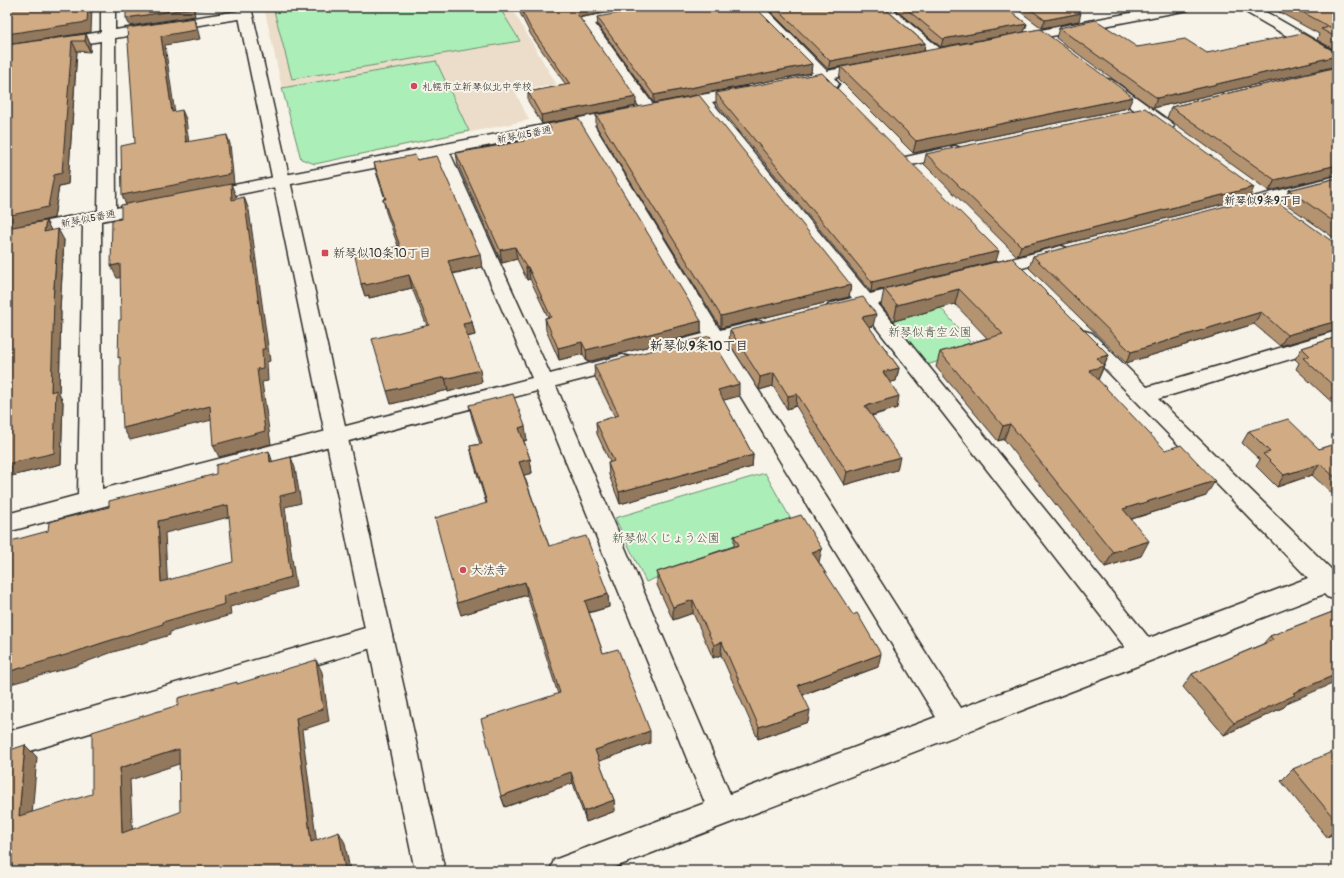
<svg xmlns="http://www.w3.org/2000/svg" width="1344" height="878" font-family="Pangolin,'Klee One',sans-serif">
<style>
.built{fill:#ecddca}
.green{fill:#aceeb7;stroke:#6c8c71}
.lines{fill:none;stroke-linecap:round;stroke-linejoin:round}
.minor-casing{stroke:#2b2b2b;stroke-width:3}
.tertiary-casing{stroke:#2b2b2b;stroke-width:3}
.minor{fill:#f7f3e8;fill-rule:evenodd}
.tertiary{fill:#f7f3e8;fill-rule:evenodd}
.wall{fill:#b49371;stroke:#2b2b2b}
.shaded-wall{fill:#92785c;stroke:#2b2b2b}
.building{fill:#d1ab83;stroke:#2b2b2b;fill-rule:evenodd}
.poi-dot{fill:#d1495b;stroke:#f7f3e8;stroke-width:1.5}
.labels{text-anchor:middle;stroke-width:4;stroke-linejoin:round;paint-order:stroke}
.far-poi-label{font-size:10px;fill:#2b2b2b;stroke:#f7f3e8;text-anchor:start}
.far-street-label{font-size:10px;fill:#2b2b2b;stroke:#f7f3e8}
.far-neighbourhood-label{font-size:11px;font-weight:bold;fill:#2b2b2b;stroke:#f7f3e8}
.poi-label{font-size:12px;fill:#2b2b2b;stroke:#f7f3e8;text-anchor:start}
.park-label{font-size:12px;fill:#455247;stroke:#f7f3e8}
.neighbourhood-label{font-size:13px;font-weight:bold;fill:#2b2b2b;stroke:#f7f3e8}
</style>
<rect width="100%" height="100%" fill="#f7f3e8"/>
<filter id="ink" filterUnits="userSpaceOnUse"><feTurbulence type="fractalNoise" baseFrequency=".025" numOctaves="2"/><feDisplacementMap in="SourceGraphic" scale="8" xChannelSelector="R" yChannelSelector="G"/><feConvolveMatrix kernelMatrix="1 2 1 2 8 2 1 2 1" color-interpolation-filters="sRGB"/></filter>
<g filter="url(#ink)">
<polygon class="built" points="264,7 511,7 557,85 515,91 529,120 315,164 301,159 282,88"/>
<g class="green">
<polygon points="273,7 499,7 520,41 292,79"/>
<polygon points="436,61 469,131 315,164 301,159 282,88"/>
<polygon points="934,300 976,349 927,365 887,314"/>
<polygon points="765,473 793,523 646,582 615,518"/>
</g>
<g class="lines">
<g class="minor-casing">
<g id="minor">
<path d="M101 7H115V30L245 10 250 11 252 14 250 17 245 18 115 38 116 208 151 201 157 202 160 206 157 210 101 221 102 489 532 378 435 156 204 201 198 200 195 196 198 192 626 109 631 111 634 114 631 117 594 125 720 330 758 321 765 322 768 327 765 332 727 341 961 708 1125 647 861 308 836 314 829 312 826 308 829 304 852 298 699 105 673 110 668 108 665 105 668 102 673 100 746 87 751 88 753 91 751 94 712 102 870 294 912 284 919 286 921 290 919 294 878 304 1149 638 1308 578 1075 338 1078 333 1085 331 1092 333 1147 387 1337 331V345L1158 399 1332 570 1337 568V600L1327 597 1324 594 605 871H550L554 860 705 803 537 391 7 532V514L78 495 83 224 7 239V229L98 211 101 41 7 55V47L101 32ZM580 128 703 334 676 341 673 346 676 351 683 353 710 346 936 717 730 794 556 386 630 367 633 362 630 357 623 355 550 374 450 153Z"/>
<polygon points="645,7 675,7 673,10 668,11 595,24 657,110 654,113 649,115 644,113 579,21 581,18 586,17"/>
<path d="M749 7H764L827 71 869 63 874 64 876 67 874 70 834 78 839 84 837 87C829 89 826 86 820 81L795 85 790 84 788 81 790 78 813 73Z"/>
<polygon points="875,7 890,7 943,51 945,54 943,57 938,58 933,57"/>
<polygon points="1162,7 1190,7 1188,10 1183,11 1015,43 1010,42 1008,39 1010,36 1015,35"/>
<polygon points="1240,7 1257,7 1337,53 1337,63 1332,62 1242,10"/>
<polygon points="1107,79 1112,80 1172,123 1174,126 1172,129 1166,131 1160,129 1102,86 1100,83 1102,80"/>
<polygon points="955,146 961,148 963,151 961,154 907,166 901,164 899,161 901,158"/>
<polygon points="1337,176 1337,186 1243,210 1237,209 1234,205 1237,201"/>
<polygon points="1061,246 1067,248 1070,252 1067,256 988,277 981,275 979,271 981,267"/>
<polygon points="379,624 388,627 392,635 388,643 7,758 7,732"/>
</g>
</g>
<g class="tertiary-casing">
<polygon id="tertiary" points="237,7 251,7 445,871 415,871"/>
</g>
<use href="#minor" class="minor"/>
<use href="#tertiary" class="tertiary"/>
</g>
<g class="wall">
<polygon points="517,7 636,7 581,17 580,18 636,106 542,124 528,101 528,92 566,85 531,35"/>
<polygon points="766,7 883,7 925,43 924,51 828,69"/>
<polygon points="892,7 1005,7 1027,24 1024,32 941,47"/>
<polygon points="1014,7 1082,7 1074,8 1079,21 1042,28"/>
<polygon points="1270,7 1337,7 1337,51 1317,40 1319,34"/>
<polygon points="597,17 811,73 654,103 598,25"/>
<polygon points="1059,28 1137,47 1207,53 1337,53 1337,66 1153,108 1056,38"/>
<polygon points="86,34 90,44 90,52 77,51 68,184 59,186 54,218 19,226 46,221 51,231 64,240 60,310 61,312 59,394 63,402 61,464 7,477 7,45"/>
<polygon points="841,67 1128,108 913,153 839,79"/>
<polygon points="1337,67 1269,191 1167,118 1171,107"/>
<polygon points="716,93 996,261 871,292 716,103"/>
<polygon points="596,115 851,285 849,297 721,328 596,126"/>
<polygon points="548,124 701,321 701,333 587,362 583,354 559,360 546,330 545,318 548,317 530,279 527,280 517,259 502,263 458,165 456,153 522,141 521,135 548,130"/>
<polygon points="926,154 1250,197 1017,256 924,164"/>
<polygon points="417,160 482,267 453,274 472,322 475,335 467,337 482,382 448,392 448,390 391,404 427,326 412,288 369,298 369,295 365,296 361,284 398,246 386,212 383,199 385,199 377,175 374,163"/>
<polygon points="1337,178 1337,240 1283,202 1289,190"/>
<polygon points="1337,245 1337,330 1280,346 1254,324 1126,363 1029,268 1033,256"/>
<polygon points="1012,258 1109,355 1098,380 1206,496 1132,519 1141,556 1105,567 1004,439 998,441 936,367 940,352 987,338 955,304 894,321 881,305 884,289"/>
<polygon points="873,326 869,327 899,368 896,381 890,382 897,408 872,416 897,470 844,485 796,406 787,409 773,386 759,390 729,343 730,330"/>
<polygon points="1337,337 1337,407 1296,369 1299,363 1295,359 1302,348"/>
<polygon points="594,365 739,396 723,400 753,455 752,467 620,504 609,475 608,463 610,462 597,434 596,422 615,417 595,377"/>
<polygon points="469,405 527,440 524,441 530,459 532,473 524,475 549,546 608,594 609,607 589,613 603,653 650,743 599,761 614,800 615,811 586,822 573,783 505,807 501,796 558,694 527,595 461,615 486,503 473,460 470,446 480,444 472,418"/>
<polygon points="1249,431 1319,449 1337,443 1337,498 1312,475 1277,487 1256,466 1260,460 1242,443"/>
<polygon points="734,536 819,562 878,667 803,695 808,722 758,739 721,655 713,658 693,613 673,620 657,585 657,572 734,546"/>
<polygon points="1335,611 1289,702 1284,707 1224,735 1183,687 1192,674 1263,644 1270,636"/>
<polygon points="1337,752 1337,832 1327,837 1281,781 1293,769"/>
</g>
<g class="shaded-wall">
<polygon points="88,7 92,7 91,32 7,45 7,34"/>
<polygon points="192,7 216,7 194,10 195,16 130,26 126,18"/>
<polygon points="588,7 636,7 581,17 578,22 577,14 580,8"/>
<polygon points="1064,7 1082,7 1063,11"/>
<polygon points="1081,13 1079,21 1042,28 1045,20"/>
<polygon points="194,18 197,27 200,39 165,45 176,121 172,112 161,36"/>
<polygon points="1027,24 1024,32 941,47 943,39"/>
<polygon points="86,34 90,44 90,52 85,41"/>
<polygon points="72,41 77,51 68,184 59,186 54,218 7,229 7,216"/>
<polygon points="925,43 924,51 828,69 830,61"/>
<polygon points="1337,56 1337,66 1153,108 1157,98"/>
<polygon points="812,64 811,73 654,103 654,95"/>
<polygon points="636,97 636,106 542,124 541,115"/>
<polygon points="1133,97 1128,108 913,153 916,141"/>
<polygon points="182,110 186,119 190,152 186,142"/>
<polygon points="227,135 230,144 234,184 231,184 236,196 237,212 232,200 126,205 122,195"/>
<polygon points="1337,165 1337,175 1269,191 1275,180"/>
<polygon points="1254,187 1250,197 1017,256 1021,246"/>
<polygon points="244,197 249,210 270,361 267,362 268,381 262,382 271,444 219,457 213,445 257,369"/>
<polygon points="46,221 52,232 44,232"/>
<polygon points="58,229 64,240 60,310 61,312 59,394 63,402 61,464 7,477 7,464 51,392 53,301"/>
<polygon points="515,247 517,259 502,263 500,250"/>
<polygon points="999,251 996,261 871,292 872,282"/>
<polygon points="480,254 482,267 450,274 448,261"/>
<polygon points="120,264 126,277 117,278 111,266"/>
<polygon points="526,267 528,267 530,279 527,280"/>
<polygon points="409,275 412,288 369,298 369,295 365,296 361,284"/>
<polygon points="851,285 849,297 721,328 721,316"/>
<polygon points="959,289 955,304 894,321 897,305"/>
<polygon points="1261,312 1254,324 1126,363 1131,352"/>
<polygon points="876,314 873,326 859,330 862,317"/>
<polygon points="701,321 701,333 587,362 586,350"/>
<polygon points="1337,321 1337,330 1280,346 1287,335"/>
<polygon points="472,322 475,335 465,337 463,324"/>
<polygon points="582,342 583,354 559,360 558,348"/>
<polygon points="1109,355 1102,370 1097,382 1089,370 1097,358"/>
<polygon points="899,368 896,381 880,385 883,372"/>
<polygon points="480,370 482,382 448,392 445,379"/>
<polygon points="774,373 773,386 759,390 760,377"/>
<polygon points="445,377 448,390 391,404 387,391"/>
<polygon points="739,384 739,396 717,402 718,390"/>
<polygon points="797,394 796,406 787,409 788,396"/>
<polygon points="899,396 897,408 862,418 865,406"/>
<polygon points="210,406 216,419 130,440 123,428"/>
<polygon points="1010,424 1004,439 998,441 1003,426"/>
<polygon points="525,426 527,440 521,441 519,428"/>
<polygon points="269,451 273,463 270,462"/>
<polygon points="753,455 752,467 620,504 619,492"/>
<polygon points="291,457 295,468 301,503 285,507 296,587 230,607 231,615 170,632 170,635 110,653 75,666 7,685 7,672 102,643 163,622 224,596 280,496"/>
<polygon points="900,457 897,470 844,485 847,472"/>
<polygon points="530,459 532,473 521,476 519,462"/>
<polygon points="1320,464 1312,475 1277,487 1284,475"/>
<polygon points="1215,481 1206,496 1115,524 1123,509"/>
<polygon points="228,505 233,516 165,533 168,593 161,582 158,521"/>
<polygon points="1149,541 1141,556 1105,567 1113,552"/>
<polygon points="822,549 819,562 810,565 812,552"/>
<polygon points="525,582 527,595 461,615 457,603"/>
<polygon points="608,594 609,607 587,613 585,601"/>
<polygon points="693,600 693,613 673,620 673,607"/>
<polygon points="722,642 721,655 713,658 714,645"/>
<polygon points="881,654 878,667 796,697 798,685"/>
<polygon points="316,660 322,672 329,721 302,730 318,852 311,842 296,718"/>
<polygon points="1337,674 1337,682 1289,702 1284,707 1224,735 1234,723 1293,693"/>
<polygon points="810,710 808,722 758,739 759,727"/>
<polygon points="650,731 650,743 597,762 595,750"/>
<polygon points="25,745 37,757 31,827 19,816"/>
<polygon points="179,749 188,761 130,780 133,843 122,833 120,768"/>
<polygon points="571,772 573,783 505,807 501,796"/>
<polygon points="614,800 615,811 586,822 584,811"/>
<polygon points="1337,829 1337,832 1327,837"/>
<polygon points="339,832 345,843 350,871 341,871"/>
</g>
<g class="building">
<polygon points="7,7 88,7 87,22 7,34"/>
<polygon points="126,7 192,7 192,8 126,18"/>
<polygon points="520,7 588,7 580,8 577,14 636,97 541,115 528,92 570,84 530,27"/>
<polygon points="652,7 755,7 812,64 654,95 597,17"/>
<polygon points="775,7 883,7 925,43 830,61"/>
<polygon points="904,7 1005,7 1027,24 943,39"/>
<polygon points="1027,7 1072,7 1081,13 1045,20"/>
<polygon points="1293,7 1337,7 1337,38 1321,29 1330,27"/>
<polygon points="194,18 196,30 161,36 172,112 182,110 186,142 227,135 231,174 122,195 121,146 135,143 127,28"/>
<polygon points="1096,20 1137,47 1185,39 1207,53 1302,33 1337,53 1337,56 1157,98 1059,28"/>
<polygon points="1040,29 1133,97 916,141 841,67"/>
<polygon points="86,34 85,41 72,41 62,173 54,175 48,207 7,216 7,45"/>
<polygon points="1337,67 1337,165 1275,180 1171,107"/>
<polygon points="822,73 999,251 872,282 716,93"/>
<polygon points="699,95 851,285 721,316 596,115"/>
<polygon points="1145,108 1254,187 1021,246 926,154"/>
<polygon points="578,118 701,321 586,350 582,342 558,348 545,318 551,317 528,267 526,267 515,247 500,250 456,153 524,141 521,135 551,129 548,124"/>
<polygon points="415,155 417,160 437,156 480,254 448,261 472,322 463,324 480,370 445,379 445,377 387,391 372,339 429,325 409,275 366,285 365,283 361,284 355,256 400,246 383,199 386,199 374,163"/>
<polygon points="1337,178 1337,224 1289,190"/>
<polygon points="231,184 232,200 244,197 265,349 262,349 263,368 257,369 265,431 213,445 210,406 123,428 121,386 120,386 120,357 118,358 119,320 121,320 120,264 111,266 112,220 121,219 121,205"/>
<polygon points="1268,195 1337,245 1337,321 1287,335 1261,312 1131,352 1033,256"/>
<polygon points="46,221 44,232 58,229 53,301 54,301 51,392 56,390 54,453 7,464 7,228"/>
<polygon points="1012,258 1109,355 1097,358 1104,366 1089,370 1165,450 1181,445 1215,481 1123,509 1149,541 1113,552 1010,424 1003,426 940,352 1003,334 959,289 897,305 884,289"/>
<polygon points="863,297 876,314 862,317 899,368 883,372 899,396 865,406 900,457 847,472 797,394 788,396 774,373 760,377 730,330"/>
<polygon points="710,336 739,384 718,390 753,455 619,492 608,463 614,461 596,422 619,415 594,365"/>
<polygon points="1337,337 1337,389 1303,358 1310,356 1302,348"/>
<polygon points="513,394 525,426 519,428 530,459 519,462 549,546 586,536 608,594 585,601 603,653 618,649 650,731 595,750 614,800 584,811 571,772 501,796 481,719 560,693 525,582 457,603 435,518 487,503 470,446 482,444 469,405"/>
<polygon points="1288,419 1319,449 1337,443 1337,479 1320,464 1284,475 1263,454 1270,452 1249,431"/>
<path d="M269 451 270 462 291 457 296 492 280 496 291 577 224 596 225 604 163 622V624L102 643 66 655 7 672V542L48 531 49 522 109 507V501L216 474V465ZM228 505 233 562 161 582 158 521Z"/>
<polygon points="801,515 822,549 812,552 853,615 857,613 881,654 798,685 810,710 759,727 722,642 714,645 693,600 673,607 657,572 739,545 734,536"/>
<polygon points="1335,611 1337,613 1337,674 1293,693 1295,695 1234,723 1192,674 1273,640 1270,636"/>
<path d="M316 660 323 709 296 718 311 842 339 832 345 870 341 871H7V751L25 745 19 816 92 794V732L178 705V698L237 682V684ZM179 749 180 812 122 833 120 768Z"/>
<polygon points="1336,750 1337,752 1337,822 1293,769"/>
</g>
</g>
<g class="poi-dot">
<circle cx="414" cy="86" r="4"/>
<rect x="321" y="249" width="8" height="8" rx="2"/>
<circle cx="463" cy="570" r="4"/>
</g>
<g class="labels">
<g class="far-poi-label">
<text x="422" y="90">札幌市立新琴似北中学校</text>
</g>
<g class="far-street-label">
<text transform="translate(524 134) rotate(-11)" y="4">新琴似5番通</text>
<text transform="translate(88 218) rotate(-11)" y="4">新琴似5番通</text>
</g>
<g class="far-neighbourhood-label">
<text x="1263" y="204">新琴似9条9丁目</text>
</g>
<g class="poi-label">
<text x="333" y="257">新琴似10条10丁目</text>
<text x="471" y="574">大法寺</text>
</g>
<g class="park-label">
<text x="930" y="336">新琴似青空公園</text>
<text x="666" y="542">新琴似くじょう公園</text>
</g>
<g class="neighbourhood-label">
<text x="699" y="350">新琴似9条10丁目</text>
</g>
</g>
<rect width="1344" height="878" fill="none" stroke="#f7f3e8" stroke-width="24"/>
<rect x="12" y="12" width="1320" height="854" fill="none" stroke="#2b2b2b" stroke-width="1.5" filter="url(#ink)"/>
</svg>
